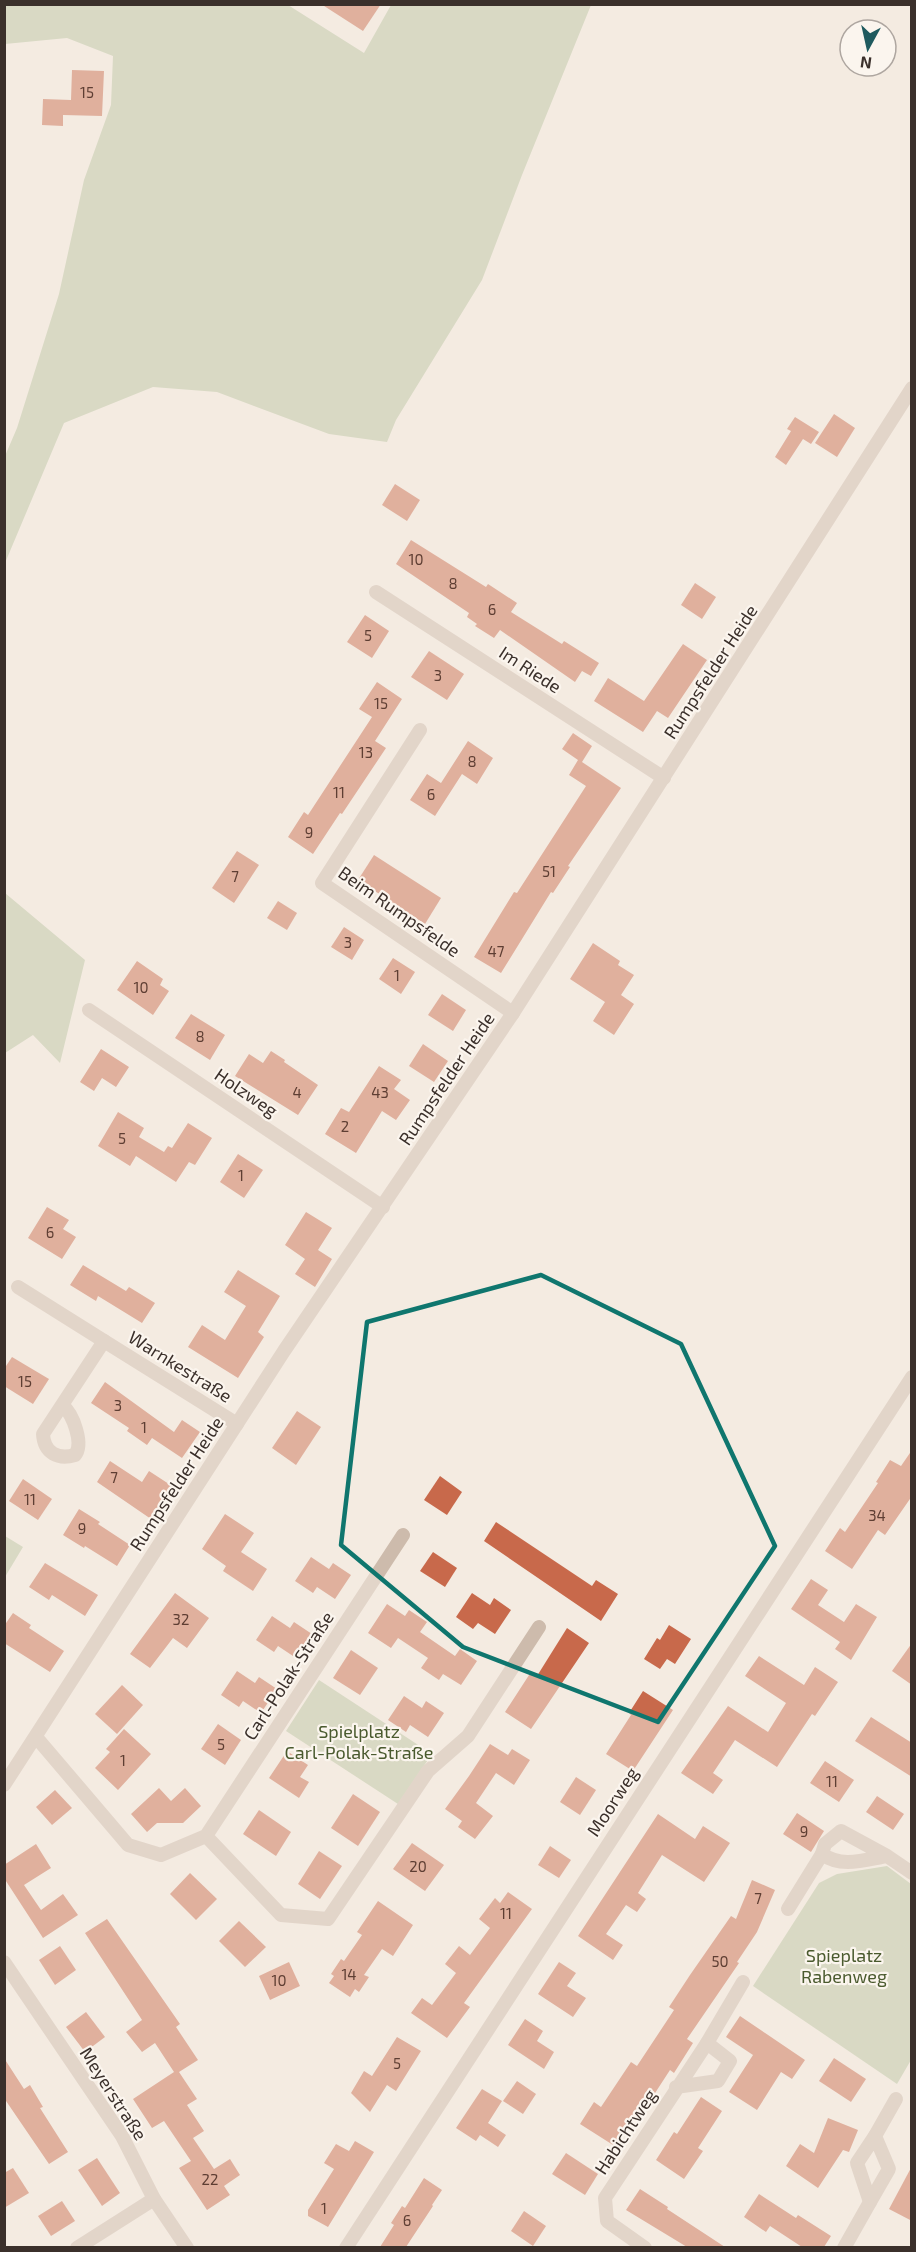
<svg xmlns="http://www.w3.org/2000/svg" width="916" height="2252" font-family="'Exo 2',sans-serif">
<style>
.green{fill:#b8c4a0}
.building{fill:#c8694b}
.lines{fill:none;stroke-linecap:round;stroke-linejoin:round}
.street{stroke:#cdbbac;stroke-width:14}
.marked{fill:none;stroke:#0f766e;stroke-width:4.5;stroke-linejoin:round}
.labels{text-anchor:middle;stroke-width:4.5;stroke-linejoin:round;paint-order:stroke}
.number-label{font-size:15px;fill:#5e3e33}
.street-label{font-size:18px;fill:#3b302b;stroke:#fbf5ee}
.park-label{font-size:18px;fill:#4a5a2e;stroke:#fbf5ee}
</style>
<rect width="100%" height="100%" fill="#f4ebe1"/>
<g class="green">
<polygon points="5,4 288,5 364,53 391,5 591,5 522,175 482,280 396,420 387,442 329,434 217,392 153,387 64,423 5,563 5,456 17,428 59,294 84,180 111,105 113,56 67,38 5,44"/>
<polygon points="5,893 85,960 60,1063 33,1035 5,1053"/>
<polygon points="5,1536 23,1547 5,1577"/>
<polygon points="319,1680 432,1754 398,1804 286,1731"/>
<polygon points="887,1866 911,1884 911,2060 897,2084 753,1986 819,1883 837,1874"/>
</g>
<g class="building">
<polygon points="321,4 381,4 363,31"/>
<polygon points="72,70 104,71 102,116 63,115 63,126 42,125 43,99 71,100"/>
<polygon points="834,414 855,428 837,457 815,443"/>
<polygon points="795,417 819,432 811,444 803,439 786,465 775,457 791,431 787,429"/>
<polygon points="395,484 420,500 407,521 382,505"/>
<polygon points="411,540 486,587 488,584 517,603 511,612 562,644 564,641 599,663 591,676 582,671 575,682 500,630 494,638 475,626 477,624 467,617 469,613 396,564"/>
<polygon points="695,583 716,597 702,619 681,605"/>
<polygon points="365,615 389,631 372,658 347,642"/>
<polygon points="683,644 707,660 668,718 657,711 643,732 594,701 608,678 644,701"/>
<polygon points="429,651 464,674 447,700 411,677"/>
<polygon points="377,682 402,699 375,741 386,748 342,814 340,813 313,854 288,837 304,812 308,815 372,717 359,709"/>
<polygon points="573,733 592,746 582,762 621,788 568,866 570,867 553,893 551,892 501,973 474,957 514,892 517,893 586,786 569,775 578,760 562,749"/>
<polygon points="468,741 493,758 477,784 462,774 435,816 410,800 427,774 441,783"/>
<polygon points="237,851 259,865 234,903 212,888"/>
<polygon points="374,855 441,898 425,924 358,880"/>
<polygon points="278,901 297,913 287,930 267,918"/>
<polygon points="344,927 364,940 352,960 331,947"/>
<polygon points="593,943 620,961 618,965 634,975 621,995 634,1004 614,1035 593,1021 605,1002 570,979"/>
<polygon points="393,958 415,972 401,994 379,979"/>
<polygon points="137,961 163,979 160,985 169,991 153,1015 117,990"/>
<polygon points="442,994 466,1010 453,1031 428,1015"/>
<polygon points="191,1014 225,1035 210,1060 175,1038"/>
<polygon points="423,1044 448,1061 434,1082 409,1066"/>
<polygon points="101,1049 129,1067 116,1087 102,1078 94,1091 80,1082"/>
<polygon points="271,1051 285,1060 284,1062 318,1085 298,1115 235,1076 249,1054 263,1063"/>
<polygon points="379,1066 401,1080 394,1089 410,1100 396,1120 382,1111 356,1153 325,1134 341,1108 349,1112"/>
<polygon points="118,1112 144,1128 139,1137 164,1152 168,1146 172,1148 188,1123 212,1138 195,1165 189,1162 176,1182 136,1156 130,1166 98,1146"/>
<polygon points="238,1154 263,1170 244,1198 220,1182"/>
<polygon points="47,1207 69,1220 63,1229 76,1237 62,1259 28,1238"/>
<polygon points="306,1212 332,1228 318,1250 332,1259 315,1287 295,1274 305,1259 285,1245"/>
<polygon points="83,1265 126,1291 129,1287 155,1303 142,1323 98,1296 96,1301 70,1285"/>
<polygon points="238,1270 280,1296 258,1332 264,1337 238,1378 188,1347 202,1325 225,1340 246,1306 224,1292"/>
<polygon points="12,1357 49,1379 33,1404 4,1386 4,1369"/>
<polygon points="105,1382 174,1432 182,1420 200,1432 182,1458 152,1438 147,1445 127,1431 129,1428 91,1403"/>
<polygon points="297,1411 321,1427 296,1465 272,1448"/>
<polygon points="912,1450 912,1496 885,1535 878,1530 852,1569 825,1551 840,1528 845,1532 878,1483 876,1482 890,1460 901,1466"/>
<polygon points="110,1461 142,1482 149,1471 172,1486 151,1519 97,1482"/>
<polygon points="440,1476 462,1492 447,1515 424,1500"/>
<polygon points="23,1479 52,1499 38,1520 9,1501"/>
<polygon points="79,1509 100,1522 98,1524 130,1545 117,1566 85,1546 84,1548 63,1535"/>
<polygon points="225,1514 254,1533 241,1552 267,1569 253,1591 223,1571 226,1566 202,1549"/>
<polygon points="496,1522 592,1586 596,1580 618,1594 601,1621 484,1541"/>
<polygon points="433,1552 457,1568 445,1587 420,1571"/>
<polygon points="311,1557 329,1569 333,1563 351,1575 335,1599 317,1587 313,1593 295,1581"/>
<polygon points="45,1563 98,1595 85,1616 52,1595 49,1600 29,1587"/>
<polygon points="811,1579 828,1590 818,1605 844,1622 856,1604 877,1617 851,1660 835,1649 840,1642 791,1609"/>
<polygon points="175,1593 209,1618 187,1648 173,1638 150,1668 130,1654"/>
<polygon points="472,1593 490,1605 494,1598 511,1610 495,1634 478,1623 473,1629 456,1617"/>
<polygon points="387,1604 405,1616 409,1610 427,1622 420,1632 455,1656 460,1649 477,1661 461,1685 443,1674 439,1680 421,1668 428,1658 398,1638 391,1648 368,1633"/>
<polygon points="13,1613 31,1625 29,1628 64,1651 50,1672 4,1643 4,1626"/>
<polygon points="272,1616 290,1628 294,1622 312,1634 296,1658 278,1646 274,1652 256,1640"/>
<polygon points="669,1625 691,1639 675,1664 667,1659 660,1669 644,1659 657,1638 660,1640"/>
<polygon points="567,1628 589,1643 531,1729 505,1712 531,1672 537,1676"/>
<polygon points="912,1643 912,1685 892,1671"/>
<polygon points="351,1650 378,1668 360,1695 333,1678"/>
<polygon points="759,1656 804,1685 815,1667 838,1682 815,1716 812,1714 777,1767 735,1740 713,1773 723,1780 713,1794 681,1773 728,1706 768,1732 786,1703 745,1676"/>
<polygon points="237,1671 255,1683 259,1677 277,1689 261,1713 243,1701 239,1707 221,1695"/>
<polygon points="122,1685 143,1705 117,1734 95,1714"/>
<polygon points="643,1691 673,1710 633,1771 606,1754 631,1715 629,1713"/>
<polygon points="404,1696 422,1708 426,1701 444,1713 428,1737 410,1725 406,1732 388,1720"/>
<polygon points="871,1717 912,1743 912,1777 855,1741"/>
<polygon points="218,1724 241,1740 225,1765 201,1749"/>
<polygon points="124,1729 151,1754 118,1790 95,1768 110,1752 106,1749"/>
<polygon points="490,1744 508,1755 512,1749 530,1760 514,1785 496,1773 476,1803 493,1816 475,1839 458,1827 462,1821 445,1809 469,1776"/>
<polygon points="287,1751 308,1765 300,1777 309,1782 299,1798 269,1778"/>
<polygon points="825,1761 854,1780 839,1802 810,1783"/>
<polygon points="576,1777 596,1790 580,1815 560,1802"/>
<polygon points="159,1788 171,1801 185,1788 201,1806 183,1823 157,1823 147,1832 131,1814"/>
<polygon points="55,1790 72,1808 52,1825 36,1807"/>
<polygon points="353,1794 380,1812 358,1846 331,1828"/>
<polygon points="877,1796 904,1814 893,1830 866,1812"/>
<polygon points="259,1810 291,1832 276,1856 243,1834"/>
<polygon points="797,1813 824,1831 811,1852 783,1834"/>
<polygon points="658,1814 695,1839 703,1826 730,1843 704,1882 662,1855 638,1893 646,1899 637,1912 626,1905 606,1934 623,1945 613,1960 578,1936"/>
<polygon points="412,1843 444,1865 425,1891 393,1869"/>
<polygon points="36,1844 51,1868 24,1885 41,1910 63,1894 78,1915 43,1938 4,1878 4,1865"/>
<polygon points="550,1846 571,1860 559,1878 538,1865"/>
<polygon points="319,1851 342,1866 320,1899 298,1884"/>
<polygon points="190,1873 217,1899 196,1920 170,1894"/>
<polygon points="752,1880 775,1890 757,1932 737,1962 739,1963 687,2039 693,2043 674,2073 670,2070 644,2110 638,2107 613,2145 580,2124 594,2102 601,2107 631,2062 637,2066 674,2010 669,2007 690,1975 731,1916 736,1919"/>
<polygon points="508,1892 532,1909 464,2003 470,2007 447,2038 411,2013 422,1998 432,2005 456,1973 445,1964 459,1946 470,1955 490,1928 479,1919 495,1898 500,1903"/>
<polygon points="378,1901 413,1925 393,1956 382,1949 364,1975 369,1977 359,1992 355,1989 350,1997 329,1983 334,1976 331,1974 341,1959 344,1961 362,1935 357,1932"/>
<polygon points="107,1919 180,2024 176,2027 198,2060 179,2072 197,2099 187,2105 204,2131 193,2138 214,2169 230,2159 240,2175 224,2186 230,2195 207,2210 179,2168 191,2161 164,2121 152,2128 133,2099 174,2072 155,2043 142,2052 126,2032 142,2020 85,1933"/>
<polygon points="239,1921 266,1947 245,1967 219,1941"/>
<polygon points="60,1946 76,1970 55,1985 39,1960"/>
<polygon points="289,1962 300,1986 270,2000 259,1976"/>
<polygon points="559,1962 576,1973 567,1986 586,1998 573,2017 538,1994"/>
<polygon points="86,2012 105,2037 85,2052 66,2027"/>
<polygon points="740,2016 805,2060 792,2079 781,2072 757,2110 729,2092 753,2055 726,2037"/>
<polygon points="525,2019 543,2031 537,2041 554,2052 544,2069 508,2045"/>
<polygon points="397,2037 421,2051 396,2091 387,2085 370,2112 351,2093 364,2071 372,2076"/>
<polygon points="4,2058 24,2089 30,2085 43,2107 40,2108 68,2152 49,2164 4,2098"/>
<polygon points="834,2058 866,2079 851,2102 819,2081"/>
<polygon points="517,2081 536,2094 523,2114 503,2101"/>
<polygon points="482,2089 502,2101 488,2123 506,2135 498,2147 480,2135 476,2141 456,2128"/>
<polygon points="701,2097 722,2111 698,2148 703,2151 684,2179 656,2160 674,2132 677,2134"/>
<polygon points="828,2118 858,2130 849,2152 843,2150 818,2188 786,2166 800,2144 814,2153"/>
<polygon points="355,2141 374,2152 328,2227 308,2216 308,2210 334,2169 324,2163 336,2144 349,2151"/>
<polygon points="566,2153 598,2174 585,2195 552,2174"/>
<polygon points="97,2158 120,2193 102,2206 78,2170"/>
<polygon points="912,2166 912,2221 889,2209"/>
<polygon points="13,2168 29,2193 4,2208 4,2173"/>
<polygon points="424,2178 442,2190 432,2205 433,2206 406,2247 380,2247 394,2225 391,2223 402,2206 405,2208"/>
<polygon points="640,2189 668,2207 667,2209 725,2247 687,2247 626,2210"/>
<polygon points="759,2194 796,2218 798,2215 831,2236 824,2247 802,2247 770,2226 766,2232 744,2217"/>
<polygon points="62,2201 75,2221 51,2236 38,2216"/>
<polygon points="524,2211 546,2226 533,2246 511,2231"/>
</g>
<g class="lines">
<g class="street">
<polyline points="376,592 664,778"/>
<polyline points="420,730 322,883 513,1013"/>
<polyline points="89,1010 383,1207"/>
<polyline points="18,1287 104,1341"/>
<path d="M63 1406C73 1414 84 1444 75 1455 58 1460 44 1453 43 1434L104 1341 237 1424"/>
<polyline points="36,1737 128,1845 161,1855 206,1836 403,1535"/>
<polyline points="4,1785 284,1351 513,1013 912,388"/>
<polyline points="206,1836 281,1915 328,1919 428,1771 468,1736 539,1627"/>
<path d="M887 1856C864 1860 841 1868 822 1854L825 1844 841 1831 887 1856 912 1873"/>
<polyline points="788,1909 822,1854"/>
<polyline points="4,1962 122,2136 154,2199 187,2248"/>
<polyline points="707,2043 743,1982"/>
<polygon points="875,2136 889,2169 870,2202 857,2163"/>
<polyline points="875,2136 896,2099"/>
<polyline points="77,2248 154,2199"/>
<polyline points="346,2248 912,1377"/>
<polyline points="645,2248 607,2221 605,2198 707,2043 730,2061 718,2081 676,2087"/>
<polyline points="844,2248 870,2202"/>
</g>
</g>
<path d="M0 0H916V2252H0ZM541 1275 681 1344 775 1546 658 1722 463 1647 341 1545 367 1322Z" fill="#f4ebe1" fill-opacity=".55" fill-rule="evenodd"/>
<path class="marked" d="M541 1275 681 1344 775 1546 658 1722 463 1647 341 1545 367 1322Z"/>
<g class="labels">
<g class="number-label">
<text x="87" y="98">15</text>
<text x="416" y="565">10</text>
<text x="453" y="589">8</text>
<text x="492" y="615">6</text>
<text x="368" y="641">5</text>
<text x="438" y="681">3</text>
<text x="381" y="709">15</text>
<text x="366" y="758">13</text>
<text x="472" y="767">8</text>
<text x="339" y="798">11</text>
<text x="431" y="800">6</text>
<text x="309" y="838">9</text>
<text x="549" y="877">51</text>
<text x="235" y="882">7</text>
<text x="348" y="948">3</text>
<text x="496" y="957">47</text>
<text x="397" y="981">1</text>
<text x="141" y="993">10</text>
<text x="200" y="1042">8</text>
<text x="297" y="1098">4</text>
<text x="380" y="1098">43</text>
<text x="345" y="1132">2</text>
<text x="122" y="1144">5</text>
<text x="241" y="1181">1</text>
<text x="50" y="1238">6</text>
<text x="25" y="1387">15</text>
<text x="118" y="1411">3</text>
<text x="144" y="1433">1</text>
<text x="114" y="1483">7</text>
<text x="30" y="1505">11</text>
<text x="877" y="1521">34</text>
<text x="82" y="1534">9</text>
<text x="181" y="1625">32</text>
<text x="221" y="1750">5</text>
<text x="123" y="1766">1</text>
<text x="832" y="1787">11</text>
<text x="804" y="1837">9</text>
<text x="418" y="1872">20</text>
<text x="758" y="1904">7</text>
<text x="506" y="1919">11</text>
<text x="720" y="1967">50</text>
<text x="349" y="1980">14</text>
<text x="279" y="1986">10</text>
<text x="397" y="2069">5</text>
<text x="210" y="2185">22</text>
<text x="324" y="2214">1</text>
<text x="407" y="2226">6</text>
</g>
<g class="street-label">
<text transform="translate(530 670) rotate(33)" y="6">Im Riede</text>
<text transform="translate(711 672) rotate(-57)" y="6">Rumpsfelder Heide</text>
<text transform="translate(399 912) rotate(35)" y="6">Beim Rumpsfelde</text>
<text transform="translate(447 1079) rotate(-56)" y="6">Rumpsfelder Heide</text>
<text transform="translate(246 1093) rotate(34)" y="6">Holzweg</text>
<text transform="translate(180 1367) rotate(32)" y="6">Warnkestraße</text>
<text transform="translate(177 1484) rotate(-57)" y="6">Rumpsfelder Heide</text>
<text transform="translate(289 1676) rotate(-57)" y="6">Carl-Polak-Straße</text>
<text transform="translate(613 1802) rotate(-57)" y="6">Moorweg</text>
<text transform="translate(113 2094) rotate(57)" y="6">Meyerstraße</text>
<text transform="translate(626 2132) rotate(-57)" y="6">Habichtweg</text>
</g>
<g class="park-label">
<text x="359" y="1738">Spielplatz<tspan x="359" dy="21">Carl-Polak-Straße</tspan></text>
<text x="844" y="1962">Spieplatz<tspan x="844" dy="21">Rabenweg</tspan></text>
</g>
</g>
<rect width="916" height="2252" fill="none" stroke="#3b302b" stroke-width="12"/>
<g transform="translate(868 48) rotate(188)"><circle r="28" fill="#fbf5ee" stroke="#aea6a0" stroke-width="1.5"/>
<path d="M0-4.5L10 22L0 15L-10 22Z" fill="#1f5a5e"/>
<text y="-9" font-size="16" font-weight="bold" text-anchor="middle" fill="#3b302b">N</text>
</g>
</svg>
